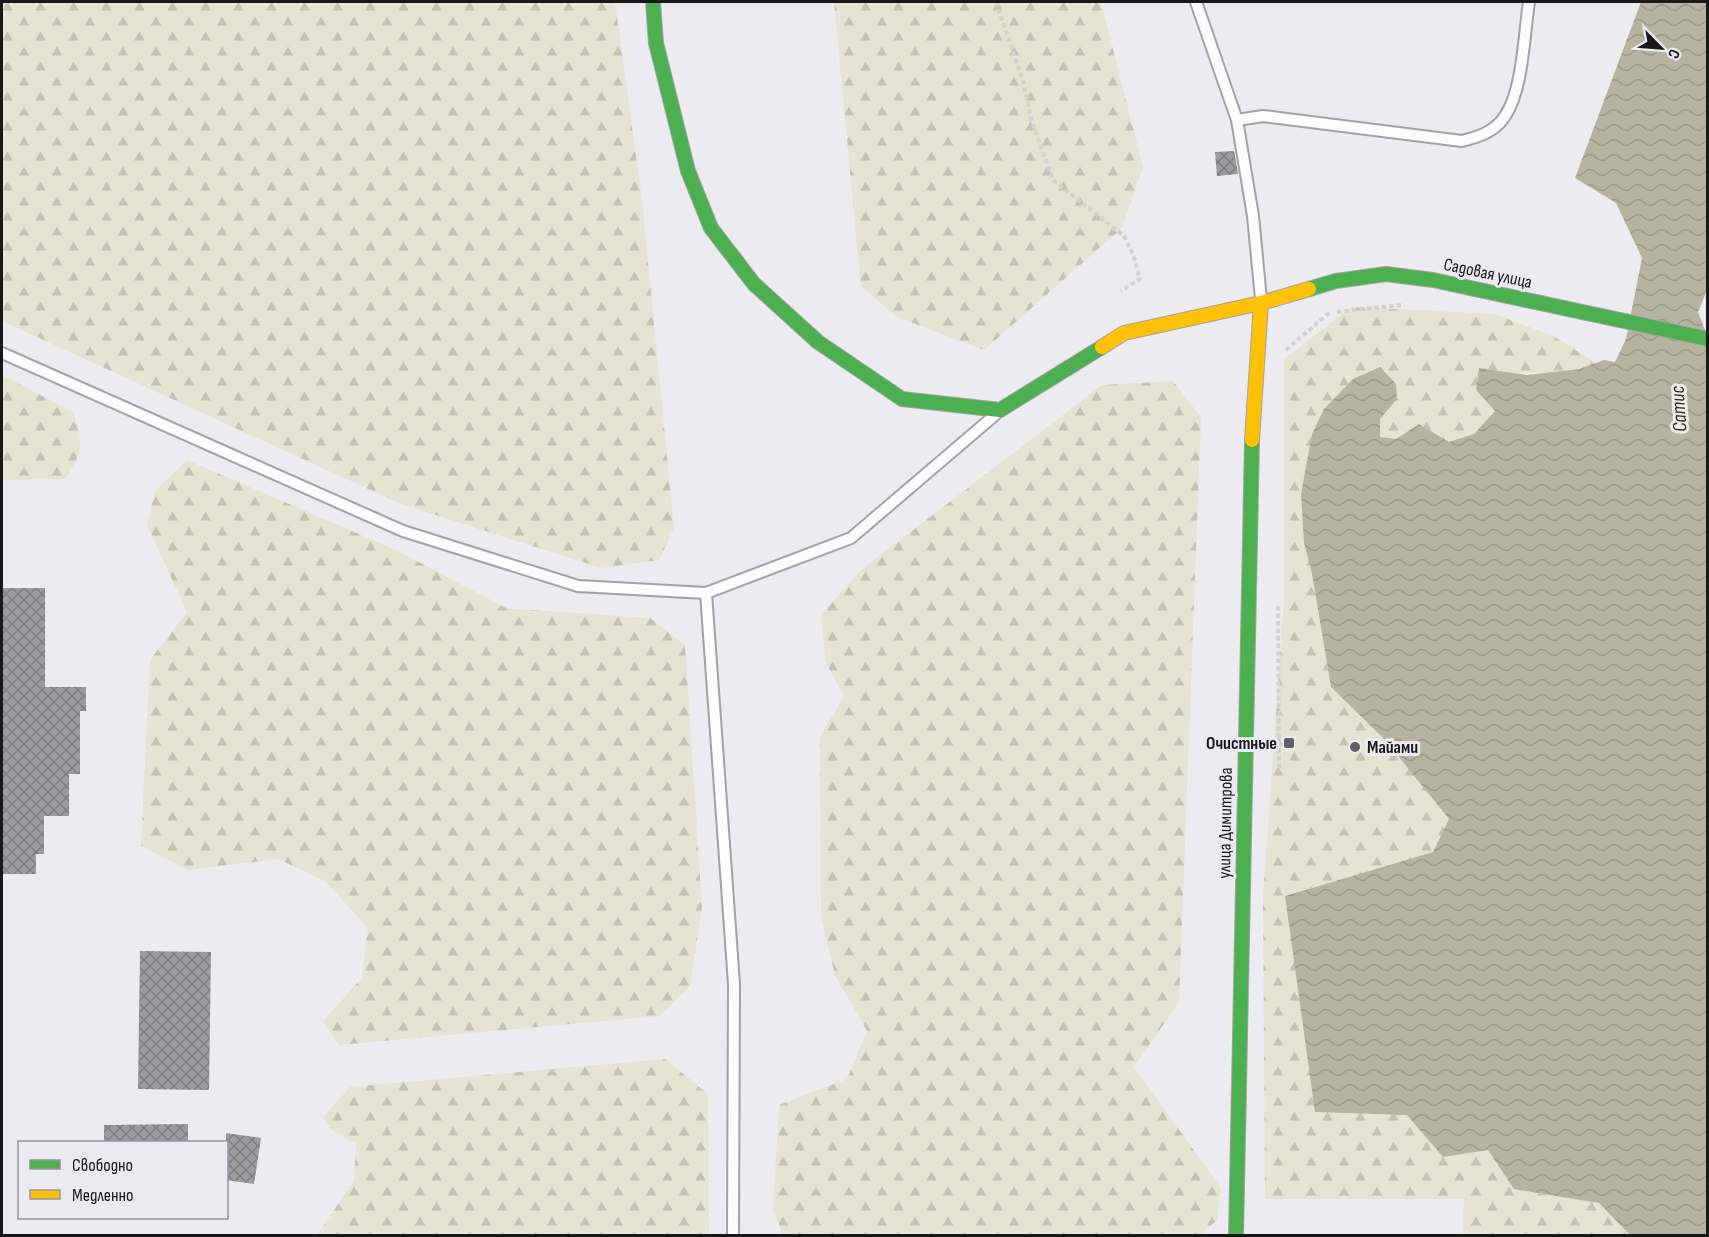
<svg xmlns="http://www.w3.org/2000/svg" width="1709" height="1237" font-family="'Sofia Sans Condensed',sans-serif">
<style>
.forest{fill:url(#forest-firs)}
.water{fill:url(#water-waves)}
.building{fill:url(#building-cross-hatch)}
.lines{fill:none;stroke-linecap:round;stroke-linejoin:round}
.lane-casing{stroke:#a3a2a6;stroke-width:14}
.fast-casing{stroke:#a3a2a6;stroke-width:16}
.slow-casing{stroke:#a3a2a6;stroke-width:16}
.path{stroke:#d2d2d2;stroke-width:4;stroke-dasharray:4.5 3;stroke-linecap:butt}
.lane{stroke:#fcfcfd;stroke-width:10}
.fast{stroke:#4caf50;stroke-width:14}
.slow{stroke:#ffc107;stroke-width:14}
.poi-dot{fill:#626265;stroke:#ebe9f1;stroke-width:2}
.labels{text-anchor:middle;stroke-width:6;stroke-linejoin:round;paint-order:stroke}
.street-label{font-size:18px;fill:#18181a;stroke:#ebe9f1}
.poi-label{font-size:18px;font-weight:bold;fill:#18181a;stroke:#ebe9f1;text-anchor:end}
.water-label{font-size:20px;font-style:italic;fill:#373205;stroke:#ebe9f1}
</style>
<defs>
<pattern id="forest-firs" width="22" height="20" patternUnits="userSpaceOnUse" patternTransform="scale(1.5)"><rect width="22" height="20" fill="#e5e3d2"/><path d="M5 1l3.5 6h-7zM16 11l3.5 6h-7z" fill="#c4c2b4"/></pattern>
<pattern id="water-waves" width="16" height="10" patternUnits="userSpaceOnUse" patternTransform="scale(1.5)"><rect width="16" height="10" fill="#b6b49e"/><path d="M0 5q4-4 8 0t8 0" fill="none" stroke="#9c9a88"/></pattern>
<pattern id="building-cross-hatch" width="8" height="8" patternUnits="userSpaceOnUse" patternTransform="scale(1.5)"><rect width="8" height="8" fill="#9c9c9f"/><path d="M0 0l8 8M0 8l8-8" fill="none" stroke="#7e7e81"/></pattern>
</defs>
<rect width="100%" height="100%" fill="#ecebef"/>
<g class="forest">
<polygon points="2,2 615,2 642,200 674,528 659,560 601,568 401,504 2,321"/>
<polygon points="834,2 1101,2 1143,167 1122,228 984,350 897,317 861,286"/>
<path d="M1352 307 1495 314 1555 337 1596 363C1555 377 1520 374 1479 368L1476 390 1496 411 1474 434 1449 442 1419 424 1396 439 1380 437V419L1301 494 1304 543 1312 574 1331 687 1385 740 1449 819 1433 852 1285 896 1380 1112 1408 1115 1443 1157 1488 1150 1514 1189 1599 1203 1630 1235H1463L1464 1199H1265L1263 897 1284 600V359Z"/>
<path d="M2 375 73 412C84 443 83 453 65 479L2 480Z"/>
<polygon points="1173,381 1201,417 1179,1002 1134,1067 1221,1188 1217,1220 1199,1236 783,1235 773,1209 779,1105 847,1079 867,1031 835,975 821,917 820,737 844,696 826,663 821,615 861,570 1102,385"/>
<polygon points="187,460 396,550 506,608 650,618 685,645 702,907 690,986 660,1016 339,1045 323,1021 362,978 368,928 325,881 278,859 188,870 141,846 150,660 187,612 147,525 155,491"/>
<polygon points="665,1059 708,1094 709,1235 317,1235 354,1181 356,1144 332,1130 323,1117 350,1087"/>
</g>
<polygon class="water" points="1641,2 1707,2 1708,288 1698,312 1708,338 1707,1235 1630,1235 1599,1203 1514,1189 1488,1150 1443,1157 1407,1115 1315,1112 1285,896 1433,852 1449,819 1385,740 1331,687 1312,574 1304,543 1301,494 1312,434 1324,409 1353,379 1380,367 1396,384 1397,399 1380,419 1380,437 1396,439 1419,424 1449,442 1474,434 1495,411 1476,390 1479,368 1527,375 1579,369 1604,360 1615,362 1626,339 1642,258 1616,203 1575,178"/>
<g class="building">
<polygon points="1234,151 1238,174 1217,176 1215,152"/>
<polygon points="2,588 45,588 45,687 86,687 86,711 80,711 80,774 69,774 69,816 44,816 44,854 36,854 36,874 2,874"/>
<polygon points="140,951 211,952 209,1090 138,1089"/>
<polygon points="188,1124 188,1143 104,1143 104,1125"/>
<polygon points="226,1133 261,1138 254,1184 226,1180"/>
</g>
<g class="lines">
<g class="lane-casing">
<g id="lane">
<polyline points="1196,2 1237,120 1253,216 1261,299"/>
<path d="M1237 120 1263 116 1462 141C1478 137 1495 132 1505 116 1523 90 1524 34 1529 2"/>
<polyline points="2,353 403,531 578,586 706,593 851,538 995,415"/>
<polyline points="706,593 734,984 733,1236"/>
</g>
</g>
<g class="fast-casing">
<g id="fast">
<polyline points="653,2 656,43 688,171 711,228 754,284 818,342 902,399 1000,410 1102,347"/>
<polyline points="1309,289 1336,281 1386,274 1433,280 1708,339"/>
<polyline points="1236,1236 1252,440"/>
</g>
</g>
<g class="slow-casing">
<g id="slow">
<polyline points="1102,347 1124,333 1261,303 1309,289"/>
<polyline points="1252,440 1261,303"/>
</g>
</g>
<g class="path">
<polyline points="996,2 1023,81 1031,119 1053,180 1124,236 1134,257 1140,279 1121,291"/>
<polyline points="1337,312 1401,305"/>
<polyline points="1286,350 1330,312"/>
<polyline points="1278,606 1279,770"/>
</g>
<use href="#lane" class="lane"/>
<use href="#fast" class="fast"/>
<use href="#slow" class="slow"/>
</g>
<g class="poi-dot">
<rect x="1283" y="737" width="12" height="12" rx="3"/>
<circle cx="1355" cy="747" r="6"/>
</g>
<g class="labels">
<g class="street-label">
<text transform="translate(1488 273) rotate(12)" y="6">Садовая улица</text>
<text transform="translate(1225 823) rotate(-89)" y="6">улица Димитрова</text>
</g>
<g class="poi-label">
<text x="1277" y="749">Очистные</text>
<text x="1367" y="753" text-anchor="start">Майами</text>
</g>
<g class="water-label">
<text transform="translate(1678 409) rotate(-94)" y="7">Сатис</text>
</g>
</g>
<rect width="1709" height="1237" fill="none" stroke="#18181a" stroke-width="6"/>
<rect x="18" y="1141" width="210" height="78" fill="#ebe9f1" stroke="#97959b" stroke-width="1.5"/>
<rect x="30" y="1160" width="30" height="9" fill="#4caf50" stroke="#97959b" stroke-width="1.5"/>
<text x="72" y="1171" font-size="18" fill="#18181a">Свободно</text>
<rect x="30" y="1190" width="30" height="9" fill="#ffc107" stroke="#97959b" stroke-width="1.5"/>
<text x="72" y="1201" font-size="18" fill="#18181a">Медленно</text>
<g transform="translate(1661 48) rotate(115)" stroke="#ebe9f1" stroke-width="4.5" paint-order="stroke">
<path d="M0-4.5L10 22L0 15L-10 22Z" fill="#18181a"/>
<text y="-9" font-size="16" font-weight="bold" text-anchor="middle" fill="#18181a">С</text>
</g>
</svg>
